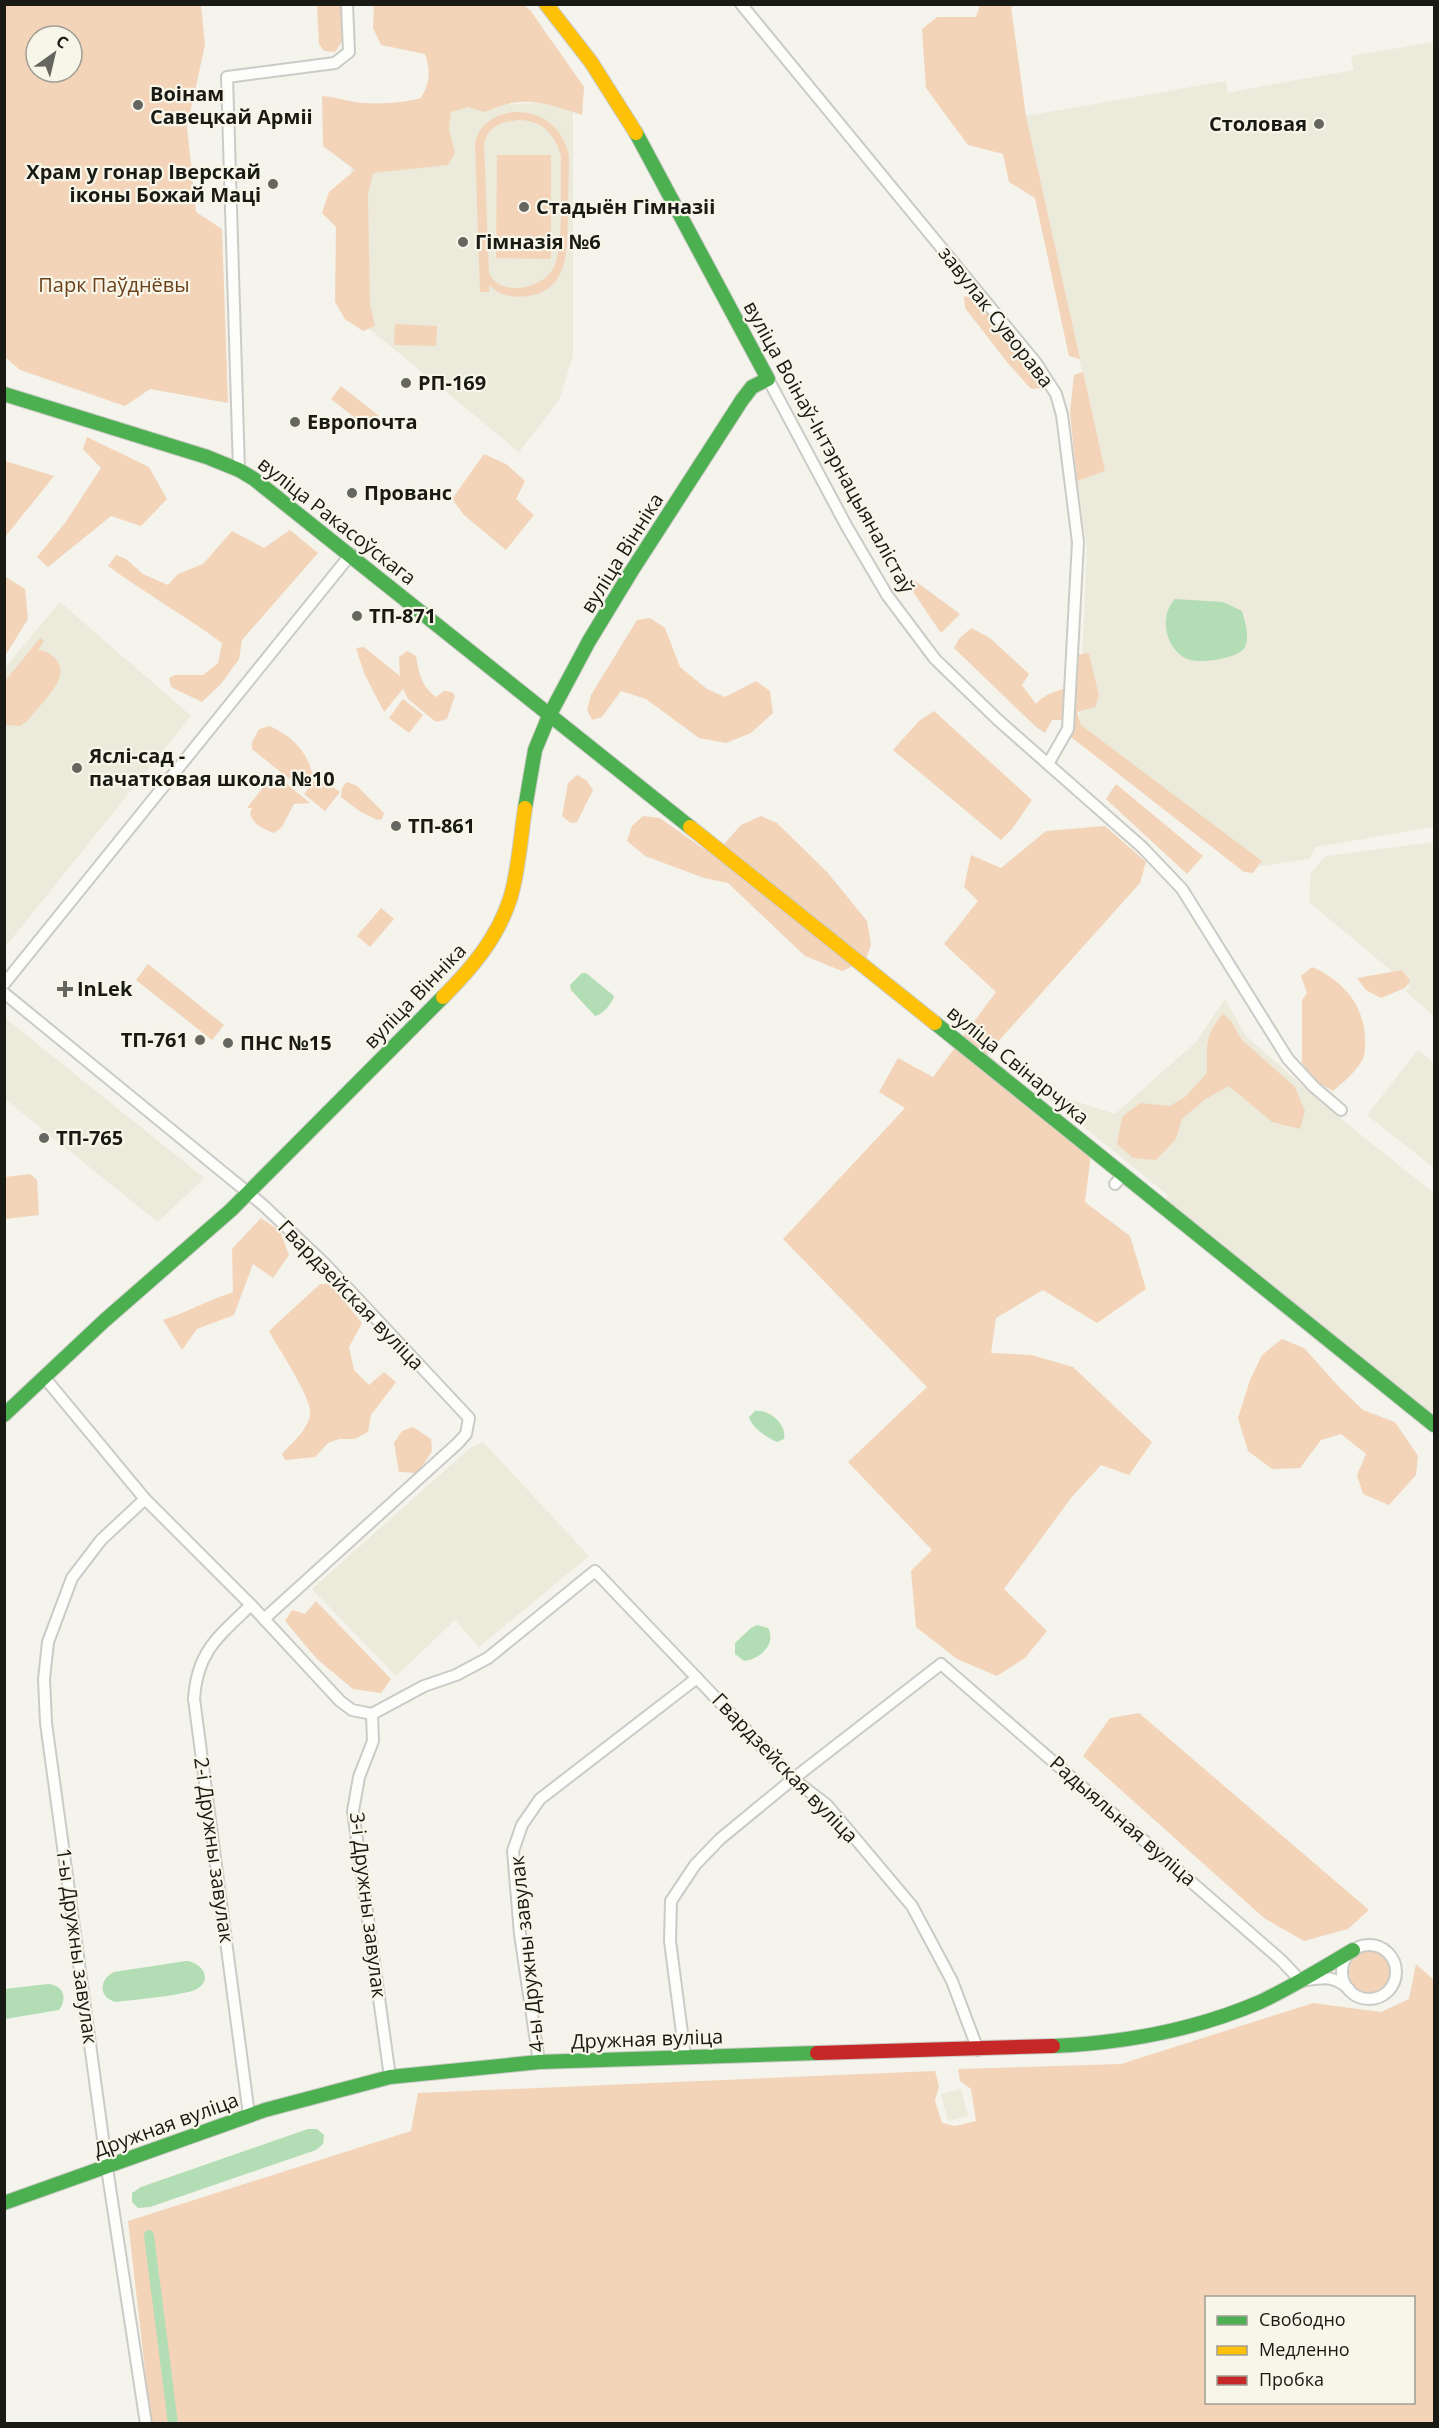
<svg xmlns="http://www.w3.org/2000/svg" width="1439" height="2428" font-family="'Open Sans',sans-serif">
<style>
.built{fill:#eceadb}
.green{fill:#f3d4b9;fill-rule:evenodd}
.water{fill:#b3ddb4}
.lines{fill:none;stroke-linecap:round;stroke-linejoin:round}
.canal{stroke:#b3ddb4;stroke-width:10}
.street-casing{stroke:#cbcbc6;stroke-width:14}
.fast-casing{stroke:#cbcbc6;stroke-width:16}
.slow-casing{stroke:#cbcbc6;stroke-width:16}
.jam-casing{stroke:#cbcbc6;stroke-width:16}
.street{stroke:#fdfdfc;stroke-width:10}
.fast{stroke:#4caf50;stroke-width:14}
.slow{stroke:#ffc107;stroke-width:14}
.jam{stroke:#c62828;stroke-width:14}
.poi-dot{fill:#666660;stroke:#f7f6e8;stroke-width:2}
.labels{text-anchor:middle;stroke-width:4.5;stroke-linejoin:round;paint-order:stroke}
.poi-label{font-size:20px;font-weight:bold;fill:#1a1a15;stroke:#f7f6e8;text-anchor:start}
.park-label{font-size:20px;fill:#6b411c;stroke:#f7f6e8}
.street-label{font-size:20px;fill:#1a1a15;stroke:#f7f6e8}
</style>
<rect width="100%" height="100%" fill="#f4f3ec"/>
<g class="built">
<polygon points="1434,42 1434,827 1316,847 1309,859 1262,866 1079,725 1087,548 1077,481 1104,471 1026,116 1226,81 1228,93 1263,86 1354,70 1351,56"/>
<polygon points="573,102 573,356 559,400 519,452 354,316 350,110"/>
<polygon points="60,602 191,716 5,947 5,668"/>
<polygon points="1434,842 1434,1016 1405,991 1411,987 1309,902 1311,873 1326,856"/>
<polygon points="1225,999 1246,1036 1336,1115 1434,1193 1434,1425 1162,1204 1168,1195 1037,1089 1115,1114 1196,1042"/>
<polygon points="4,1018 5,1018 204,1178 158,1222 5,1099"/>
<polygon points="1418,1050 1434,1063 1434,1168 1367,1115"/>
<polygon points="483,1442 589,1556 479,1647 455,1620 396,1676 312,1589 470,1448"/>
<polygon points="961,2089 968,2116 948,2121 941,2094"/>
</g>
<g class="green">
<path d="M5 4 201 5 205 45 187 127 196 212 222 229 228 403 150 389 125 406 20 370 5 357ZM36 36H72V72H36Z"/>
<polygon points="317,5 341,5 343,40 335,52 324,51 319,44"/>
<path d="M524 5 530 10 584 87 582 115C545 103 523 94 485 112L468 107 451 112 449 129 455 153 448 165 373 173 368 195 370 304 375 326 363 331 345 319 335 302 336 227 322 213 329 192 355 170 323 146 322 96C334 97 343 100 355 102 373 105 404 103 421 98 430 82 431 72 425 54L381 45 373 28 374 5Z"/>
<polygon points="980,5 1018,5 1011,7 1026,116 1080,359 1069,356 1035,198 1009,182 1003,154 968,145 926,88 922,29 937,17 976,17"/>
<path d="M513 112C542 111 563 127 569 156 569 175 568 193 568 212 567 245 571 290 528 296 512 298 501 296 489 285V292H480L475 144C479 124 494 115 513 112ZM519 120C542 120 555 134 561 156 560 182 564 246 554 267 544 289 500 298 489 273L484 144C489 125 501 122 519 120Z"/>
<polygon points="497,155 551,155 551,259 496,258"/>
<polygon points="964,296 976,299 1034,370 1041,388 1031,389 1007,362 965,308"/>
<polygon points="395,324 437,326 436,346 394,345"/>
<polygon points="1083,372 1105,471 1077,481 1070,413 1074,375"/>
<polygon points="341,386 379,416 369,429 331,399"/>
<polygon points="87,437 149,467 167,499 141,526 111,516 48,567 37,557 65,523 101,468 83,449"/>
<polygon points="484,454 506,464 525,481 516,499 534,515 506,550 464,515 452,499"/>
<polygon points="5,461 54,476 5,537 4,461"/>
<path d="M290 530 318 553 242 640 239 659 221 684 202 702 171 687 169 678 175 675H203L218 663 222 643C184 615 145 593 108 566L116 555 126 559 143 574 168 585 178 574 203 564 232 531 264 548Z"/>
<polygon points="6,577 25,589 28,619 5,656 4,581"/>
<polygon points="911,578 960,614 941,633 907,583"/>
<polygon points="650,618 665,628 680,667 707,689 725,697 756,681 770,691 773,713 751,733 726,743 699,738 646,699 621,691 602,717 592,720 587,710 591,695 637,620"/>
<path d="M971 628 990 638 1029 674 1022 685 1036 704C1047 691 1061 692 1075 683V655L1089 653 1099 696 1095 707 1077 712 1081 725 1262 861 1253 873 1244 872 1071 737 1063 720H1052L1045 733 1036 727 954 648 959 639Z"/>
<path d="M40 638 44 641 38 650C52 651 65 664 59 679 54 692 36 710 27 721L20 726 5 725V681Z"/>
<path d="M364 647 400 676 399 657 407 651 416 656C419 673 421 686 436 697L444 691 452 692 455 696 447 719 436 722 408 699 403 689 384 712 364 673 356 648Z"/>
<polygon points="403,699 423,715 409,733 389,718"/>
<polygon points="934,711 1032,800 1012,829 1001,840 893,750 919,721"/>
<path d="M270 726C293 737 308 752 313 777L307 784 288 778 252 749V742L259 729Z"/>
<polygon points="577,775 586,780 593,790 577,822 571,823 562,816 568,783"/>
<polygon points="318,776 340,792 325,811 304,794"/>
<path d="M283 781 310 803 294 804 282 827 274 833C263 829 253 825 250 813L252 808H247L264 786Z"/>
<polygon points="347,782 357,786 384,813 382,819 378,820 361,812 341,797 342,788"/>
<polygon points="1116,784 1203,856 1187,874 1106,799"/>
<polygon points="643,816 660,818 705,850 724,844 741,825 761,816 777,823 827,872 867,921 871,944 866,960 842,971 805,956 728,883 704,878 645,856 627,841 632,826"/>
<polygon points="1105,826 1146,862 1140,883 987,1054 1050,1108 1091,1154 1085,1202 1130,1236 1146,1289 1097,1323 1043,1290 996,1318 991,1353 1031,1355 1073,1367 1152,1442 1129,1475 1101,1465 1071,1498 1004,1589 1047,1631 1025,1658 997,1676 957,1659 916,1627 911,1571 932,1550 848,1462 927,1387 783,1239 905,1108 879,1092 898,1058 933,1077 996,992 944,944 978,901 964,887 971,855 1001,868 1046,831"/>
<polygon points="381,908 394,919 370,947 357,936"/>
<polygon points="148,964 224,1025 212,1040 136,980"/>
<path d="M1312 967C1343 980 1366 1007 1365 1042 1365 1046 1365 1052 1364 1056 1359 1070 1343 1082 1333 1091L1317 1082 1302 1063V1000L1307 993 1301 976Z"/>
<polygon points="1402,970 1410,981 1405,988 1381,998 1366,990 1357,978"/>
<path d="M1223 1014 1231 1021 1242 1040 1295 1087 1305 1111 1300 1129 1272 1122 1229 1086 1204 1100 1182 1119 1176 1139 1156 1160 1133 1158 1117 1144 1122 1117 1140 1103 1170 1106 1185 1097 1207 1073C1207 1047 1204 1035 1223 1014Z"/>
<polygon points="30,1174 37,1180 39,1215 5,1219 5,1177"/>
<path d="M261 1218 280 1231 289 1255 273 1278 253 1264 234 1315 197 1329 182 1350 163 1320C187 1312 209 1300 233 1292L232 1249Z"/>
<path d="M320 1284H330L362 1323 349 1347 354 1370 369 1385 384 1372 396 1382 371 1415 368 1432 355 1439H339L328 1443 315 1457 285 1460 282 1454C292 1442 311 1428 310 1411 310 1395 278 1348 269 1331Z"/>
<polygon points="1282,1339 1304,1348 1340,1388 1363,1410 1395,1422 1418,1456 1416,1475 1389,1505 1363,1494 1357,1475 1366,1454 1341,1434 1321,1440 1300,1468 1272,1469 1248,1451 1238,1418 1250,1380 1262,1355"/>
<polygon points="413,1427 431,1439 432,1451 418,1473 399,1472 394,1443 402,1431"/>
<polygon points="316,1601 391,1679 381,1693 353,1689 317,1659 285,1621 292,1610 305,1614"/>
<polygon points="1139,1713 1369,1910 1348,1929 1304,1941 1264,1918 1083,1756 1110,1718"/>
<circle cx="1370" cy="1972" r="21"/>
<path d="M1416 1964 1434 1980V2423H151L128 2221 411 2131 418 2093 935 2071 939 2086 935 2101 942 2123 955 2126 976 2121 971 2089 960 2081 958 2069 1121 2064 1313 2003 1381 2012 1409 1999ZM1206 2298H1414V2402H1206Z"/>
</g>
<g class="water">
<path d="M1175 599 1223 602 1242 611C1245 622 1250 636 1245 647 1239 659 1196 665 1185 658 1165 647 1159 615 1175 599Z"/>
<path d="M582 973H586L614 996C612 1004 603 1014 595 1016L571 990 570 985Z"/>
<path d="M755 1411C769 1409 787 1424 784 1439L777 1442C766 1437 752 1428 749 1417Z"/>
<path d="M757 1625 768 1628C777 1645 759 1659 744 1661L735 1654V1643L751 1628Z"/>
<path d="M186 1961C201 1962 214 1979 197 1989 187 1995 132 2000 116 2002 98 1998 99 1979 114 1972Z"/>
<path d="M48 1984C63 1985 68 1998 59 2010L5 2019V1989Z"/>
<polygon points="308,2129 317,2129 324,2135 323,2144 316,2150 150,2207 138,2208 132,2202 132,2193 141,2187"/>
</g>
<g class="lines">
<polyline class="canal" points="149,2235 173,2424"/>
<g class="street-casing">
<g id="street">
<polyline points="741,4 1036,363 1056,394 1062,415 1078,542 1068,729 1048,764"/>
<polyline points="768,379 847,527 887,595 935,659 998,720 1142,847 1182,889 1288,1059 1314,1087 1341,1110"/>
<polyline points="239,470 227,77 335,63 349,52 347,4"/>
<polyline points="4,984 351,554"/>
<polyline points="4,993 263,1205 324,1263 469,1418 466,1434 458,1443 264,1619"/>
<polyline points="1115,1184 1124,1174"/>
<polyline points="44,1377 145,1499 251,1605 340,1701 352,1710 372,1714"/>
<polyline points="145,1499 101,1540 72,1578 48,1642 44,1679 46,1723 107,2168 146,2424"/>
<circle cx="1369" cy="1972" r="27"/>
<path d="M685 2056 670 1941 671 1901 695 1865 720 1839 793 1779 941 1664 1281 1960 1301 1981C1321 1978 1333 1974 1349 1989"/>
<polyline points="539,2062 520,1934 513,1851 522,1825 540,1799 697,1678"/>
<polyline points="390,2077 353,1811 359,1777 373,1741 372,1714 424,1686 456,1675 488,1658 595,1571 793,1779 827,1805 912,1906 952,1981 978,2050"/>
<path d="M249 2115 194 1699C197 1651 219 1636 251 1605"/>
</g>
</g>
<g class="fast-casing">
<g id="fast">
<polyline points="4,394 207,457 239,470 254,479 690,827"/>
<polyline points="525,808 535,750 549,716 589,641 631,572 742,400 752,387 768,379 636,133"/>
<polyline points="935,1023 1434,1425"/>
<polyline points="4,1415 104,1321 231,1210 443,997"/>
<path d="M1053 2046C1123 2043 1195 2030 1260 2002 1292 1987 1323 1968 1353 1950"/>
<polyline points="4,2203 265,2110 390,2077 539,2062 817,2053"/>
</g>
</g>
<g class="slow-casing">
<g id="slow">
<polyline points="546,4 591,62 636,133"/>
<polyline points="690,827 935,1023"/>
<path d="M443 997C471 969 497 939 510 899 518 875 521 835 525 808"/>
</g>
</g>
<g class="jam-casing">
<polyline id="jam" points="817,2053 1053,2046"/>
</g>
<use href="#street" class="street"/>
<use href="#fast" class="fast"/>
<use href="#slow" class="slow"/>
<use href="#jam" class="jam"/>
</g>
<g class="poi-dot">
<circle cx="138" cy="105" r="6"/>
<circle cx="1319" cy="124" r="6"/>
<circle cx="273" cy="184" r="6"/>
<circle cx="524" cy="207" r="6"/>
<circle cx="463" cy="242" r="6"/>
<circle cx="406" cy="383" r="6"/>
<circle cx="295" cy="422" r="6"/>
<circle cx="352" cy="493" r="6"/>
<circle cx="357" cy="616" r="6"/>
<circle cx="77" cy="768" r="6"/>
<circle cx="396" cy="826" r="6"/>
<path d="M62 980h6v6h6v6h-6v6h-6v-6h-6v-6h6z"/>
<circle cx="200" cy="1040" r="6"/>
<circle cx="228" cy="1043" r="6"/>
<circle cx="44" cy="1138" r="6"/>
</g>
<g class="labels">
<g class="poi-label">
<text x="150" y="101">Воінам<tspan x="150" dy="23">Савецкай Арміі</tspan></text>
<text x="1307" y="131" text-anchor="end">Столовая</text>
<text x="261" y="179" text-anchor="end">Храм у гонар Іверскай<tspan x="261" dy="23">іконы Божай Маці</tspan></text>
<text x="536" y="214">Стадыён Гімназіі</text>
<text x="475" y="249">Гімназія №6</text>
<text x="418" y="390">РП-169</text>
<text x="307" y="429">Европочта</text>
<text x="364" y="500">Прованс</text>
<text x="369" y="623">ТП-871</text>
<text x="89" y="763">Яслі-сад -<tspan x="89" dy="23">пачатковая школа №10</tspan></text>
<text x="408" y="833">ТП-861</text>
<text x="77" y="996">InLek</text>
<text x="188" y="1047" text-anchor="end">ТП-761</text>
<text x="240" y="1050">ПНС №15</text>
<text x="56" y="1145">ТП-765</text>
</g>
<g class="park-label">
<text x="114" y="292">Парк Паўднёвы</text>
</g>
<g class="street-label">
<text transform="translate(996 317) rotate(52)" y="7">завулак Суворава</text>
<text transform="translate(829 447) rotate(61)" y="7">вуліца Воінаў-Інтэрнацыяналістаў</text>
<text transform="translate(337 521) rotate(38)" y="7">вуліца Ракасоўскага</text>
<text transform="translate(622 553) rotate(-58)" y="7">вуліца Вінніка</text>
<text transform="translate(415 996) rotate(-46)" y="7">вуліца Вінніка</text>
<text transform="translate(1018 1065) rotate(39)" y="7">вуліца Свінарчука</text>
<text transform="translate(351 1295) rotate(46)" y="7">Гвардзейская вуліца</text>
<text transform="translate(785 1768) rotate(46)" y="7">Гвардзейская вуліца</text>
<text transform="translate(1123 1821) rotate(41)" y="7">Радыяльная вуліца</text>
<text transform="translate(214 1850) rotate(82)" y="7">2-і Дружны завулак</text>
<text transform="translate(368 1905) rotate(83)" y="7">3-і Дружны завулак</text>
<text transform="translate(77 1946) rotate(82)" y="7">1-ы Дружны завулак</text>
<text transform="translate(527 1954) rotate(-96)" y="7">4-ы Дружны завулак</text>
<text transform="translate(647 2039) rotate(-2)" y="7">Дружная вуліца</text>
<text transform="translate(166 2125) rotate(-20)" y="7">Дружная вуліца</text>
</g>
</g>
<rect width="1439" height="2428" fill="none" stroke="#1a1a15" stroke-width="12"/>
<rect x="1205" y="2296" width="210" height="108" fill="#f7f6e8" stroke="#9f9e94" stroke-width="1.5"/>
<rect x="1217" y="2316" width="30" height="9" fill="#4caf50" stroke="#9f9e94" stroke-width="1.5"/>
<text x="1259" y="2326" font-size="18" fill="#1a1a15">Свободно</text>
<rect x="1217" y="2346" width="30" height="9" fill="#ffc107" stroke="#9f9e94" stroke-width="1.5"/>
<text x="1259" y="2356" font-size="18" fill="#1a1a15">Медленно</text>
<rect x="1217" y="2376" width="30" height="9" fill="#c62828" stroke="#9f9e94" stroke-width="1.5"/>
<text x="1259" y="2386" font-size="18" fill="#1a1a15">Пробка</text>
<g transform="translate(54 54) rotate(34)"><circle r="28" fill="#f7f6e8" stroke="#9f9e94" stroke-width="1.5"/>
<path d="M0-4.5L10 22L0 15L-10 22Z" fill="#666660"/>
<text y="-9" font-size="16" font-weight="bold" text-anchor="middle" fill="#1a1a15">С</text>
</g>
</svg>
